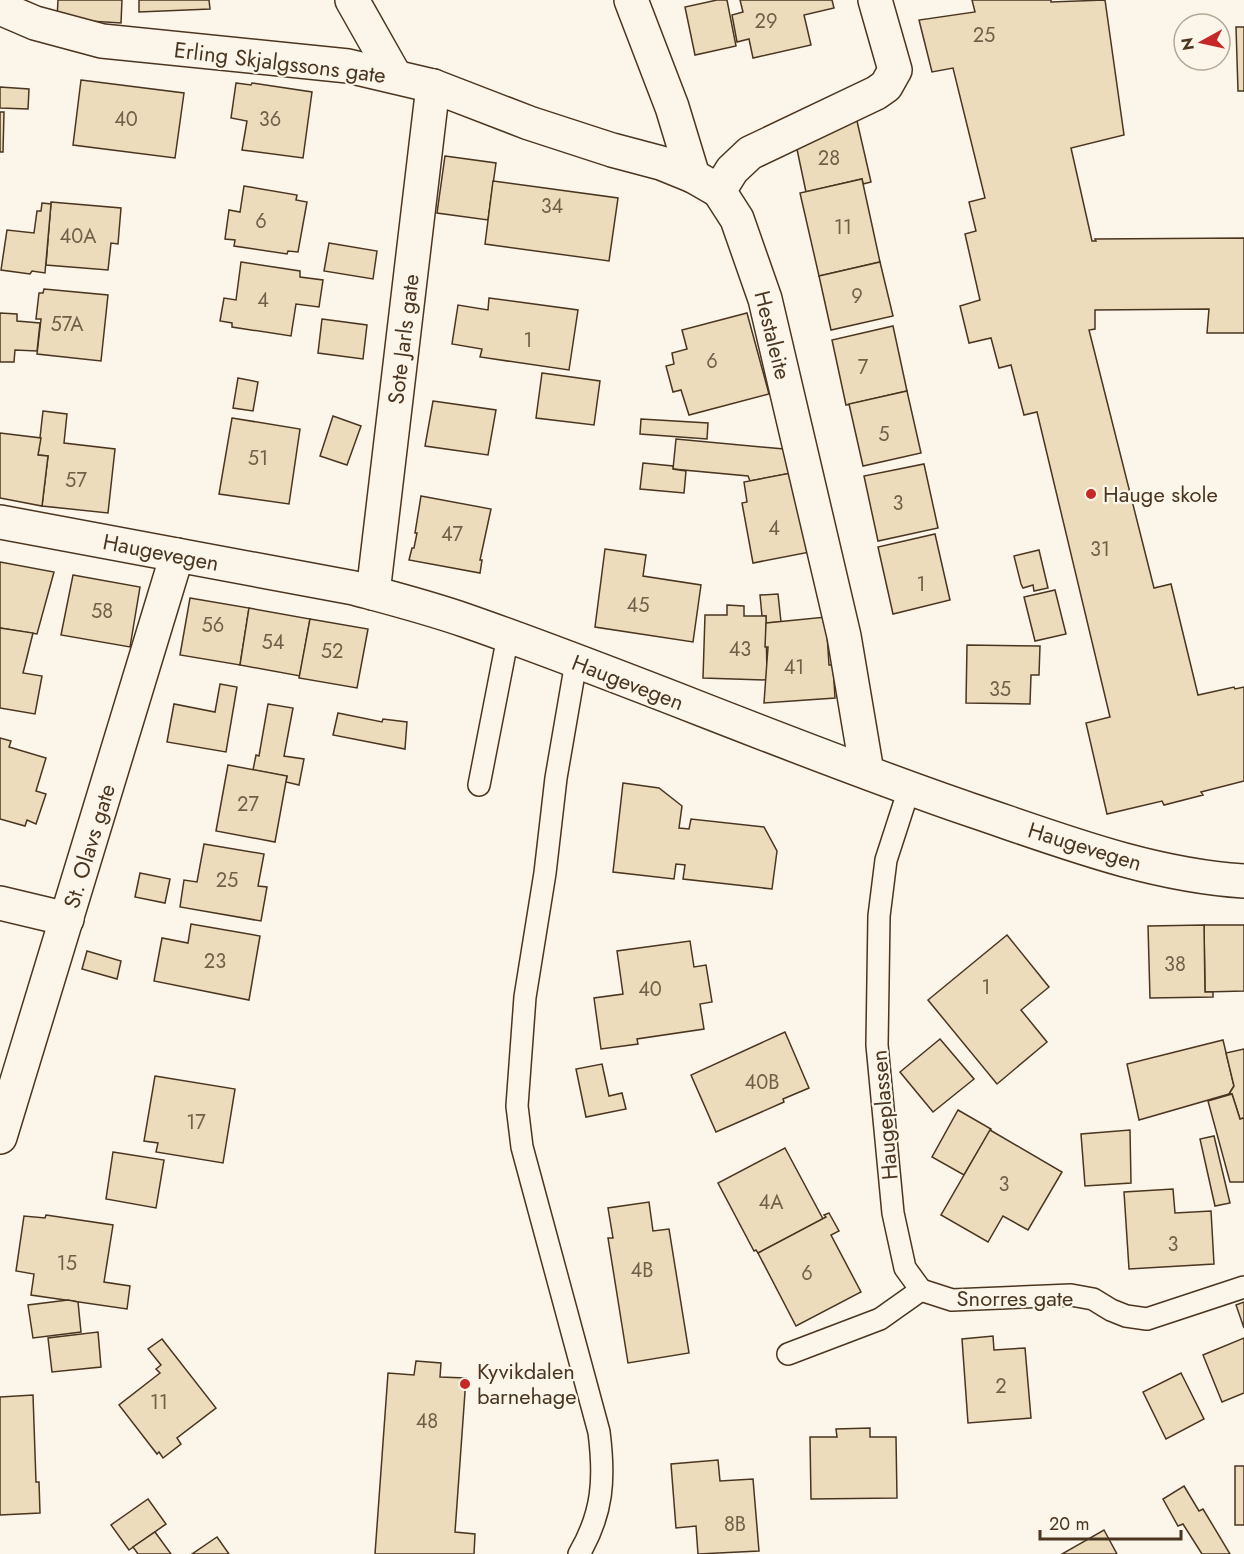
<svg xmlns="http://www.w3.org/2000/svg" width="1244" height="1554" font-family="Jost,sans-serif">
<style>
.building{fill:#ecdcbc;stroke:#4a3520;stroke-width:1.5}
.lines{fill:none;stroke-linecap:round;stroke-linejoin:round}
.service-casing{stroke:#4a3520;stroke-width:24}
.minor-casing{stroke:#4a3520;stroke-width:36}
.tertiary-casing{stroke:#4a3520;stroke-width:36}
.service{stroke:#fbf6e9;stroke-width:21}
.minor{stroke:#fbf6e9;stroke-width:33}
.tertiary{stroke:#fbf6e9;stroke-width:33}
.poi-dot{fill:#c62828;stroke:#fbf6e9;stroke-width:2}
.labels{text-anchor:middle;stroke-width:4.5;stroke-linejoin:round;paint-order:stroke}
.number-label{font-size:20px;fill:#725f47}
.street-label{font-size:22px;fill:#4a3520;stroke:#fbf6e9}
.poi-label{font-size:22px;fill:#4a3520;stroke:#fbf6e9;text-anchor:start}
</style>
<rect width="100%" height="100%" fill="#fbf6e9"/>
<g class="building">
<polygon points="58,0 122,0 121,23 57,19"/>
<polygon points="139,0 209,0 210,9 139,12"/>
<polygon points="717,0 727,0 736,46 695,55 685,7"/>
<polygon points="740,0 832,0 834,8 804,15 811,45 753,58 749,39 737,42 732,15 743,12"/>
<polygon points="972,0 1051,0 1051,2 1105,0 1124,135 1071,148 1092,241 1096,241 1095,239 1244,238 1244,333 1207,333 1209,309 1095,310 1095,329 1089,330 1154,588 1171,584 1198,695 1234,687 1235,689 1244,687 1244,781 1201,792 1203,795 1164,805 1162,801 1107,814 1086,723 1110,717 1037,412 1024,415 1011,365 999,368 991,338 969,343 960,306 980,300 965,234 976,231 969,202 985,198 953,68 932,72 919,20 975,12"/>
<polygon points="1236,27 1244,27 1244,91 1238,91"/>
<polygon points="81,80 184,93 175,158 73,145"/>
<polygon points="236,83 251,85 252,83 312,92 303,158 242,150 247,121 231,118"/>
<polygon points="0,87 29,89 28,109 0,108"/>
<polygon points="0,112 4,112 3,152 0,152"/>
<polygon points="857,121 871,182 863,184 862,179 806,192 794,135"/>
<polygon points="445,156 496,163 488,220 437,213"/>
<polygon points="862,179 880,262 819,276 800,193"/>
<polygon points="493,181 618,198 609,261 485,244"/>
<polygon points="244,186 297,195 296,200 307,202 298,252 288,251 287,254 234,246 235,240 225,239 229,210 240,212"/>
<polygon points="51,202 121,208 118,244 111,243 108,270 46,265"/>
<polygon points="42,203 51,204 45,273 32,271 30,274 1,270 7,230 34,233 37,211 41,211"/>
<polygon points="329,243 377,251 373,279 324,271"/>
<polygon points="241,262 300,271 300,277 323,280 319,307 296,304 291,336 232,327 232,323 220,321 224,298 236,300"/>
<polygon points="880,262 893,316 831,330 819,276"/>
<polygon points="44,289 108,295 101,361 37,354 41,319 36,319 39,293 43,293"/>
<polygon points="489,298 578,310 569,370 480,357 482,349 452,344 458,305 488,310"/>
<polygon points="0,313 17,314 17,321 40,323 37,351 15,350 14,362 0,362"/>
<polygon points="747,313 769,394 689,415 681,390 673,392 666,366 674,364 672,353 687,349 682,330"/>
<polygon points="322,319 367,325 363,359 318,353"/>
<polygon points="893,326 907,391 846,405 832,340"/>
<polygon points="542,373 600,381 594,425 536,418"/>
<polygon points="238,378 258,382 253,411 233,408"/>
<polygon points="907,391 921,453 863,466 849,404"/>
<polygon points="433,401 496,410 488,455 425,446"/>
<polygon points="43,411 67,414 64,443 115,449 108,513 42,506 48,456 38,455"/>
<polygon points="333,416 361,426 347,465 320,456"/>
<polygon points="232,418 300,429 289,504 219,494"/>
<polygon points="641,419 708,423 707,439 640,434"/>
<polygon points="0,433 41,438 38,455 48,456 42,506 0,498"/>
<polygon points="676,439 784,449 791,473 750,481 748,476 673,469"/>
<polygon points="643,463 673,466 673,469 686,471 684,493 640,489"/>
<polygon points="924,464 938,528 878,541 864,476"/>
<polygon points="791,473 810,552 753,563 742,503 747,502 744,482"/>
<polygon points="421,496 491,509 480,560 482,560 480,573 409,560 412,548 414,548 417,533 415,533"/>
<polygon points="935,534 950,600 893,614 878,547"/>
<polygon points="605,549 646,555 643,576 701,585 693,642 595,627"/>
<polygon points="1039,550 1048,588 1034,591 1033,585 1023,588 1021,584 1014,556"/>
<polygon points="0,562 54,572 37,634 0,628"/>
<polygon points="73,575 140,587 130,647 61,635"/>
<polygon points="1055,590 1066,634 1035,641 1024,597"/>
<polygon points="778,594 781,622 766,623 766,616 762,616 760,595"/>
<polygon points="190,598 249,608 240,665 180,655"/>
<polygon points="727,605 744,606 744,616 766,616 767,680 703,678 705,615 727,615"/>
<polygon points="249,608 310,619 300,676 240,665"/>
<polygon points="826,617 829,665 833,665 835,698 764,703 768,647 765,647 766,623"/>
<polygon points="310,619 368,629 357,688 299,678"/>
<polygon points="0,628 33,633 23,673 42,676 35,714 0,708"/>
<polygon points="967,645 1040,646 1039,675 1031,675 1030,704 966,703"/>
<polygon points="220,684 237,687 226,752 167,742 174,704 215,712"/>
<polygon points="268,704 293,708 284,756 304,759 299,785 286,782 287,776 253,770 256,755 259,756"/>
<polygon points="338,713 382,722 383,719 407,722 405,749 333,735"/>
<polygon points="0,738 11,741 9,747 46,758 36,791 46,794 36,824 27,820 25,826 0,819"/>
<polygon points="228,765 287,776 275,842 216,831"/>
<polygon points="623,783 659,788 682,806 679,828 689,829 691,819 764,827 777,851 772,889 683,879 685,865 676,864 674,879 613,872"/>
<polygon points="204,844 264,854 258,886 267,887 261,921 180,907 184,880 197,882"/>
<polygon points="140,873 170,879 165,903 135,897"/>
<polygon points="191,924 260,936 249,1000 154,981 162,938 188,943"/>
<polygon points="1204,925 1244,925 1244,991 1205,992"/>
<polygon points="1204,925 1205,992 1213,992 1213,997 1150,998 1148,926"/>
<polygon points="1007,935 1049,987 1021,1010 1047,1042 997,1084 928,1000"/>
<polygon points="690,941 694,967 706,965 712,1002 700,1004 704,1029 637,1039 638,1044 601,1049 594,998 623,994 617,951"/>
<polygon points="87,951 121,961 117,979 82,969"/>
<polygon points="785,1032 809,1088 783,1099 784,1102 716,1132 691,1075"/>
<polygon points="940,1039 974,1079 933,1112 900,1072"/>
<polygon points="1223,1040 1234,1086 1229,1094 1139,1120 1127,1064"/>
<polygon points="1244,1049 1244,1118 1240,1119 1232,1094 1229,1094 1234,1086 1226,1053"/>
<polygon points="602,1064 609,1096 622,1093 626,1109 586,1117 576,1069"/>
<polygon points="155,1076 235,1089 223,1163 156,1152 158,1143 144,1141"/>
<polygon points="1232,1094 1240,1119 1244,1118 1244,1182 1230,1182 1208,1101"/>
<polygon points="958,1110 991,1129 964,1175 932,1157"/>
<polygon points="990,1130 1062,1172 1028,1230 1003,1216 988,1242 941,1215"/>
<polygon points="1130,1130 1131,1183 1085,1186 1081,1134"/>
<polygon points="1214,1136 1230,1203 1215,1206 1200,1139"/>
<polygon points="785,1148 823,1219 758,1253 756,1250 754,1251 718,1183"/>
<polygon points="113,1152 164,1160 156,1208 106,1199"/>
<polygon points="1173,1189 1175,1213 1211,1211 1214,1264 1129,1269 1124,1192"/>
<polygon points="649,1202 653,1231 669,1229 689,1353 628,1363 608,1238 613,1238 608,1208"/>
<polygon points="829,1213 839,1231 831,1235 861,1292 796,1326 758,1253 826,1217 824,1215"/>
<polygon points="46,1215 113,1225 104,1282 130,1286 127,1309 31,1295 34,1274 16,1271 24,1216 45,1218"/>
<polygon points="68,1300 78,1302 81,1332 33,1338 28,1305"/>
<polygon points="1244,1302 1244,1328 1236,1305"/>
<polygon points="98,1332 101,1367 52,1372 48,1338"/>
<polygon points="993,1336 994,1350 1025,1348 1031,1418 968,1423 962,1339"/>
<polygon points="1244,1338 1244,1393 1222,1402 1203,1355"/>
<polygon points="162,1339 216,1408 177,1438 181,1444 163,1458 159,1452 157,1454 119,1405 160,1373 156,1369 161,1365 148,1349"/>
<polygon points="416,1361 441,1363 440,1377 466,1378 455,1532 475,1534 474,1554 375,1554 388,1373 414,1375"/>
<polygon points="1181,1373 1204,1419 1166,1439 1143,1392"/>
<polygon points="33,1395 36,1482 39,1482 40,1513 0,1515 0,1397"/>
<polygon points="870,1428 870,1437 896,1437 897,1498 811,1499 810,1437 837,1437 836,1429"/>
<polygon points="718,1460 720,1481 753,1479 759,1551 698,1554 696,1526 676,1528 671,1464"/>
<rect x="1235" y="1466" width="9" height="59"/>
<polygon points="1184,1486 1199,1511 1203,1509 1230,1554 1202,1554 1183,1524 1178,1526 1163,1499"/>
<polygon points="148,1499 166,1524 129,1550 111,1525"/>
<polygon points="1104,1530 1117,1554 1062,1554"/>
<polygon points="155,1532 171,1554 138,1554 133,1547"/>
<polygon points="217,1537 229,1554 192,1554"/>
</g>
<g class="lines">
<g class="service-casing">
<g id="service">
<path d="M576 662 556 778 545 873 525 997 517 1106 522 1147 599 1432C605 1479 603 1513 579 1554"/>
<polyline points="479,785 508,636"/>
<polyline points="921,1290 952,1300 1071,1295 1093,1299 1111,1310 1126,1316 1147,1319 1244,1287"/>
<polyline points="788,1354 880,1319 921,1290 905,1268 893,1213 877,1045 879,916 886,860 909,789"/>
</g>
</g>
<g class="minor-casing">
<g id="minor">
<polyline points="352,0 395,76"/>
<polyline points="631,0 672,107 693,176"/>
<polyline points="0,8 35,23 102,41 348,66 433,86 529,123 612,150 661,163 693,176 719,191"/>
<polyline points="373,593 433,86"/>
<polyline points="867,772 844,636 765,299 737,219 719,191 732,170 750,153 876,93 886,86 895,70 875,0"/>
<polyline points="0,903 67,919"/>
<polyline points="0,1137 177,555"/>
</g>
</g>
<g class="tertiary-casing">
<path id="tertiary" d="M0 522 354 588C391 598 430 608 467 621 636 680 801 752 971 810 1060 840 1149 875 1244 881"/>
</g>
<use href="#service" class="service"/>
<use href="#minor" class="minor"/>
<use href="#tertiary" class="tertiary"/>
</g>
<g class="poi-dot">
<circle cx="1091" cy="494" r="6"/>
<circle cx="465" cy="1384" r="6"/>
</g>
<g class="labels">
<g class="number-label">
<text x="766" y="28">29</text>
<text x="984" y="42">25</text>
<text x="126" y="126">40</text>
<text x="270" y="126">36</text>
<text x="829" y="165">28</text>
<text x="552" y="213">34</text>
<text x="261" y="228">6</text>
<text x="843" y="234">11</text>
<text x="78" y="243">40A</text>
<text x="857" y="303">9</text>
<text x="263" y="307">4</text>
<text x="67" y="331">57A</text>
<text x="528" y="347">1</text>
<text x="712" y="368">6</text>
<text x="863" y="374">7</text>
<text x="884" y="441">5</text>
<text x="258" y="465">51</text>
<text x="76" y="487">57</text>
<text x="898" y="510">3</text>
<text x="774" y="535">4</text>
<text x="452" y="541">47</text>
<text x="1100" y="556">31</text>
<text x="921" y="591">1</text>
<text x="638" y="612">45</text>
<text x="102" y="618">58</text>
<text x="213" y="632">56</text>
<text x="273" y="649">54</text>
<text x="740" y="656">43</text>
<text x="332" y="658">52</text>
<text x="794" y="674">41</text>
<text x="1000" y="696">35</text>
<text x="248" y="811">27</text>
<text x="227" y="887">25</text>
<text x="215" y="968">23</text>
<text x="1175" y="971">38</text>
<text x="986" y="994">1</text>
<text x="650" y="996">40</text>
<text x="762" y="1089">40B</text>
<text x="196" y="1129">17</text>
<text x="1004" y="1191">3</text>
<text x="771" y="1209">4A</text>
<text x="1173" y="1251">3</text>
<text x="67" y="1270">15</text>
<text x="642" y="1277">4B</text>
<text x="807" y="1280">6</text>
<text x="1001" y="1393">2</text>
<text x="159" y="1409">11</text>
<text x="427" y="1428">48</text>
<text x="735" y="1531">8B</text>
</g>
<g class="street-label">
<text transform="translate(280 62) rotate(7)" y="8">Erling Skjalgssons gate</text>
<text transform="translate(773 335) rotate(76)" y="8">Hestaleite</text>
<text transform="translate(403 339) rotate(-83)" y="8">Sote Jarls gate</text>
<text transform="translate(161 552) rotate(11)" y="8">Haugevegen</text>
<text transform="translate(628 682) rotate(21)" y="8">Haugevegen</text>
<text transform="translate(89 846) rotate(-73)" y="8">St. Olavs gate</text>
<text transform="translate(1085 846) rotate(17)" y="8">Haugevegen</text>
<text transform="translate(884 1115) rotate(-95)" y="8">Haugeplassen</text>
<text x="1015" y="1306">Snorres gate</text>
</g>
<g class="poi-label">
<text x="1103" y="502">Hauge skole</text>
<text x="477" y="1379">Kyvikdalen<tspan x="477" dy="25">barnehage</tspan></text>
</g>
</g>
<g transform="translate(1202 42) rotate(262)"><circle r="28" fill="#fbf6e9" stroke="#b4a999" stroke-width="1.5"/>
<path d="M0-4.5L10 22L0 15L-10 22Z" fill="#c62828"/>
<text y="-9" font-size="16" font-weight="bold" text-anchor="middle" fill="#4a3520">N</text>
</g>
<path d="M1040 1530v9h141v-9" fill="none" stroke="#4a3520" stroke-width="3"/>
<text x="1049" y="1530" font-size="18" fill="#4a3520" stroke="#fbf6e9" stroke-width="4.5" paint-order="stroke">20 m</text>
</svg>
